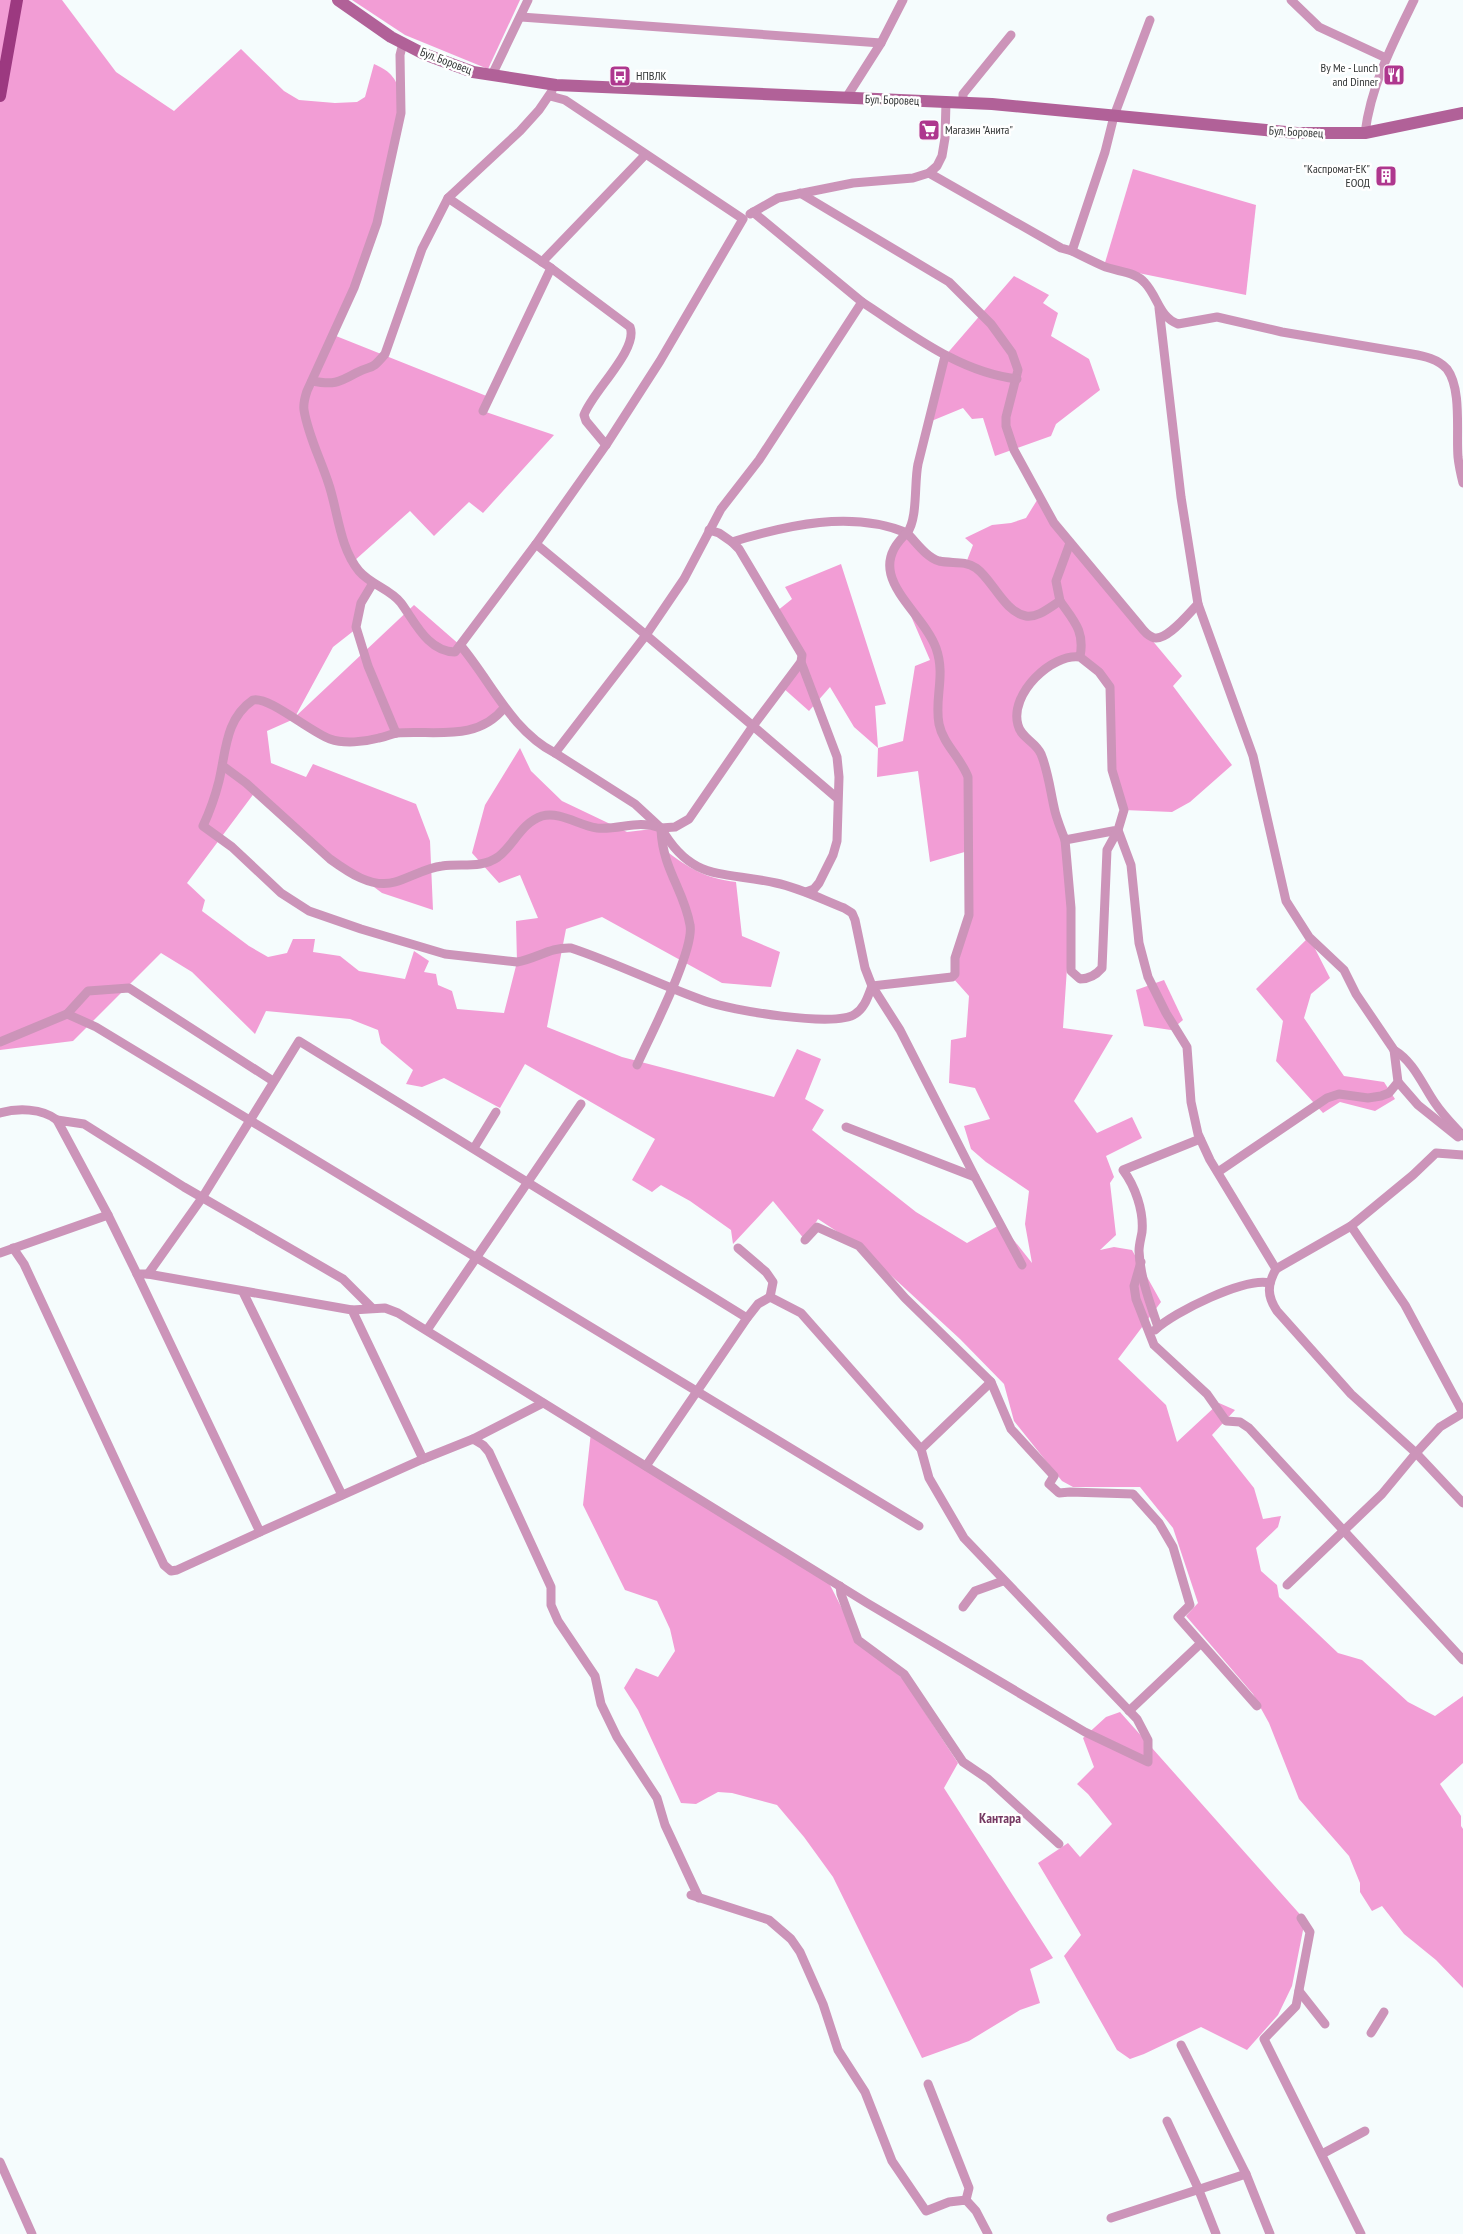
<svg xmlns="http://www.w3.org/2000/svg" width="1463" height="2234" font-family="'PT Sans Narrow',sans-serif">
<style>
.forest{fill:#f29dd5}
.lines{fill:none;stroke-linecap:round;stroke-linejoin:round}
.street{stroke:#cc94b9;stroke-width:9}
.secondary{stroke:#b16198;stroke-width:12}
.primary{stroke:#9c3980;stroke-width:12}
.labels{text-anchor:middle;stroke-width:5;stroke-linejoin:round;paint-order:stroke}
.street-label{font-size:12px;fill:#323535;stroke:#fff}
.poi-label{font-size:12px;fill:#323535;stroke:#fff;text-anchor:end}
.neighbourhood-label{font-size:14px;font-weight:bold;fill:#763a63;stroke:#fff}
</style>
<rect width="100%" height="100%" fill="#f5fcfd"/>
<g class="forest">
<path d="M0 0H62L116 72 174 111 241 49 284 91 299 100 335 103 357 102 365 97 374 64C392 72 397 79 401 98L385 191 336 336 489 397 483 411 554 435 483 513 469 502 434 536 410 511 354 561 369 580 356 629 333 647 295 717 414 605 461 646 504 708 480 727 341 741 294 719 267 731 271 763 306 777 313 764 416 804 430 841 433 910 382 893 362 878 345 869 255 792 187 883 205 900 202 911 249 946 268 957 287 953 293 939H315L313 952 340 956 359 971 405 979 414 951 429 961 424 972 436 974 438 985 452 991 457 1009 504 1013 517 962 516 921 538 918 520 875 499 883 472 853 485 805 520 748 531 771 562 801 627 832 661 828 665 850C690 869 705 878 736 882L742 936 780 952 771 987 722 983 602 917 566 929 547 1027 622 1057 774 1097 797 1049 821 1059 805 1099 824 1110 812 1130 916 1212 967 1243 1001 1224 1032 1263 1025 1224 1029 1191 986 1162 971 1149 964 1126 990 1119 975 1088 949 1083 951 1040 966 1037 969 996 952 977 965 932 968 851 930 862 918 771 877 777 878 748 854 727 830 687 809 711 782 687 801 662 777 611 792 599 785 587 841 564 886 704 875 706 878 748 903 741 915 666 930 660 889 565 907 533 931 557 966 563 973 545 965 538 992 525 1011 523 1026 518 1039 497 1054 523 1182 676 1173 686 1232 765 1190 802 1172 812 1124 810 1112 770 1110 687 1081 657 1055 664 1024 688 1018 725 1033 741 1065 840 1071 908 1063 1028 1113 1035 1074 1101 1097 1133 1132 1117 1142 1138 1106 1156 1114 1177 1110 1183 1116 1235 1100 1250 1114 1247 1132 1250 1161 1302 1118 1359 1166 1405 1177 1442 1219 1403 1235 1410 1212 1435 1254 1488 1263 1519 1281 1516 1278 1527 1256 1548 1261 1571 1277 1585 1279 1597 1338 1653 1362 1660 1408 1702 1435 1716 1463 1696V1763L1440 1784 1461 1816V1826L1463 1829V1988L1436 1960 1404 1934 1382 1906 1372 1911 1360 1892V1883L1349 1856 1299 1799 1269 1723 1253 1694 1186 1616 1198 1603 1173 1528 1140 1487H1073L1062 1481 1014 1421 1004 1384 960 1339 859 1246 818 1219 805 1240 773 1201 733 1244 731 1230 690 1201 661 1185 652 1192 632 1180 655 1139 525 1064 500 1108 444 1078 422 1087 406 1084 413 1070 381 1043 378 1030 350 1019 266 1011 255 1034 192 972 161 953 73 1041 0 1050Z"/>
<polygon points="352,0 520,0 488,69 405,35"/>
<polygon points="1133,169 1256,205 1246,295 1104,266"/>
<polygon points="1014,276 1049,295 1043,303 1058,313 1051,336 1089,359 1100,390 1056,424 1051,436 995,456 983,418 972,419 963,408 929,422 945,356"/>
<polygon points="1309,937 1330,978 1311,994 1304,1018 1344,1076 1384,1082 1395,1099 1375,1111 1340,1102 1323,1113 1276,1061 1283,1021 1256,989"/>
<polygon points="1164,980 1183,1020 1171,1030 1144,1026 1136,990"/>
<polygon points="591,1432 828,1581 858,1640 903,1679 958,1763 944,1788 1053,1958 1030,1969 1040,2003 1020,2010 969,2041 922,2058 833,1877 804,1837 777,1805 732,1793 718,1792 696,1804 681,1803 638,1710 624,1688 636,1668 658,1677 675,1651 670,1629 657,1601 625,1590 583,1505"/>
<polygon points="1120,1712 1305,1920 1292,1986 1278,2015 1247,2050 1201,2027 1144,2054 1130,2059 1117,2050 1064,1956 1081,1935 1038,1863 1068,1843 1080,1857 1112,1824 1088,1794 1077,1784 1094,1767 1083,1738 1106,1717"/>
</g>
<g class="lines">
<g class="street">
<polyline points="1291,0 1319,27 1386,58"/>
<polyline points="521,17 881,43"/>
<path d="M403 43 400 55 401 113 377 223 354 288 307 391C305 397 303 403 304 410 308 435 320 458 328 482 338 510 339 547 359 571 371 585 390 589 401 603 415 622 428 652 455 652L536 544 606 445"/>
<polyline points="492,75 528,0"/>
<polyline points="846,98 881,43 903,0"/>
<polyline points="963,103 963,94 1011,35"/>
<path d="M1365 133C1371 85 1393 43 1414 0"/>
<polyline points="929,173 1061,248 1072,251 1105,152 1114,116 1150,20"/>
<path d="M800 193 949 282 991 324 1012 353 1018 370 1006 417V426L1014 450 1054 523 1140 626C1143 630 1147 635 1152 637 1165 644 1189 613 1198 604L1181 497 1159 308"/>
<path d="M448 198 551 268 630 327C639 349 592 392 584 415L586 421 606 445 660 361 743 219 565 100 550 96"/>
<polyline points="750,214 778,198 853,183 913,178 929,173 937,166 942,156 945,138 946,102"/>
<path d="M1072 251C1082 256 1092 261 1103 266 1117 272 1135 271 1145 283 1158 297 1159 317 1178 324L1217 317 1282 332 1412 354C1424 356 1438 359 1447 369 1462 389 1456 432 1458 457 1459 466 1461 475 1463 483"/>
<polyline points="542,262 645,155"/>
<path d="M862 302C910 333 958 372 1017 379"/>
<path d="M312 381C333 385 338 383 356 373 373 364 370 372 385 354L422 249 448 198 520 131 539 110 552 91"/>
<polyline points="483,411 551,268"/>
<path d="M709 530 719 533 732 542C787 525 852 510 907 533 918 519 914 483 918 464L945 356"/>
<polyline points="536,544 646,635 684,579 721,509 759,460 862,302 753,212"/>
<polyline points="373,583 361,603 356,627 368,666 396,733"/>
<path d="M1060 601C1074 621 1085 631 1080 657 1052 653 1009 694 1018 725 1021 738 1036 742 1041 754 1048 771 1050 789 1054 807 1056 818 1061 829 1065 840L1118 830 1124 810 1112 770 1110 687 1099 672 1080 657"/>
<path d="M1198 604 1253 756 1286 901 1309 937 1344 970 1356 994 1394 1050C1414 1062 1422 1084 1435 1103 1443 1115 1454 1126 1463 1136"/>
<path d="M461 646C492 683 511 730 555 753L646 635 753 726 801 662 802 655 739 549 732 542"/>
<polyline points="801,662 837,757 839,777 837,841 833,855 819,883 814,889 806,892"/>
<path d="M504 708C477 742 434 730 397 733 391 734 385 737 379 738 364 742 344 744 330 739 310 732 269 696 253 700 225 719 226 752 219 781 215 797 210 811 203 826L232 847 281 893 309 911 361 929 445 954 517 962C536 959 550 947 571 948 616 963 660 985 705 1001 729 1010 836 1028 855 1014 865 1008 868 996 872 986"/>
<polyline points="555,753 635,804 661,828 675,827 689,819 753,726 837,798"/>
<path d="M223 766 246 783 330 859C348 872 372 889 395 882 411 877 426 868 442 866 461 863 481 869 498 857 514 845 521 823 542 816 560 811 580 826 597 828 622 830 636 819 661 828 692 882 722 871 776 883 800 888 821 899 844 908L852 913 855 920 865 968 872 986 900 1030 975 1177 1022 1265"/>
<path d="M1065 840 1071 908V971L1080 979C1090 979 1096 975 1102 968L1107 850 1118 830 1131 865 1139 943 1148 977 1166 1013 1187 1047 1191 1102 1198 1134 1210 1160 1276 1269 1351 1226 1413 1175 1436 1153 1463 1155"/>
<path d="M872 986 952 977 955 974V958L969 915 968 777C961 758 943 744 939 724 934 698 946 676 936 648 922 609 860 575 907 533 916 542 926 557 939 561 952 564 964 560 976 568 993 580 1004 612 1026 616 1038 618 1050 607 1060 601L1056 581 1070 543"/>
<polyline points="67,1014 88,991 129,988 273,1081"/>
<polyline points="0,1042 67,1014 96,1027 919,1526"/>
<path d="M637 1065C649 1038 695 950 690 925 684 890 663 870 661 830"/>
<polyline points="1398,1082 1418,1105 1458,1137"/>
<path d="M0 1113C17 1108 42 1108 57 1120"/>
<polyline points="846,1127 975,1177"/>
<polyline points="474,1148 496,1112"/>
<polyline points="1218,1172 1327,1098 1339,1094 1368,1098 1381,1096 1389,1093 1398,1082 1394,1050"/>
<polyline points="108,1215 57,1120 84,1124 184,1187 343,1279 372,1308"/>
<polyline points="1351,1226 1405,1305 1463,1413"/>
<polyline points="805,1240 817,1227 859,1246 905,1298 991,1382 1011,1429 1054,1476 1049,1484 1059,1493 1070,1492 1133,1494 1159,1523 1173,1547 1190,1605 1178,1617 1257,1706"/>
<polyline points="13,1248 24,1264 164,1565 171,1571 177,1570 260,1532"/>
<polyline points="0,1253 108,1215 137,1274 148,1274 352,1310 423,1459 473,1439 483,1445 489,1452 551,1587 551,1605 558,1621 595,1676 601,1704 617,1737 657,1798 665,1825 699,1898"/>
<polyline points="1141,1262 1134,1286 1136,1299 1154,1345 1207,1394 1226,1421 1240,1422 1249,1428 1463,1660"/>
<path d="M1276 1269C1267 1285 1267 1296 1277 1311L1351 1394 1416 1453 1440 1427 1463 1413"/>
<polyline points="137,1274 260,1532 423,1459"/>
<polyline points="148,1274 202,1198 299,1041 747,1318"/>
<polyline points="243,1292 342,1495"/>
<polyline points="352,1310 385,1308 398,1313 867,1603 1085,1732 1148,1762 1148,1740 1137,1719 964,1538 929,1478 921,1449 801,1313 770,1297 773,1282 766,1272 738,1248"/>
<path d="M1158 1327C1150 1303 1140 1277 1139 1251 1139 1245 1141 1238 1142 1232 1144 1211 1135 1186 1123 1170L1200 1139"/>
<polyline points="427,1330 581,1104"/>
<path d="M1155 1330C1174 1312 1245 1277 1270 1283"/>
<polyline points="473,1439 543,1403"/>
<polyline points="921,1449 991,1382"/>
<polyline points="646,1466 747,1318 758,1304 770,1297"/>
<polyline points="1287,1585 1382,1494 1416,1453 1463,1503"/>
<polyline points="840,1586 841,1594 858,1640 904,1674 963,1762 988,1779 1059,1844"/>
<polyline points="963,1607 975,1591 1003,1581"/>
<polyline points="1129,1711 1200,1644"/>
<polyline points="691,1895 769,1920 791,1939 800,1952 823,2004 838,2050 865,2092 892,2161 926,2211 949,2202 966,2200 976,2211 988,2234"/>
<polyline points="1301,1918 1310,1932 1296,2006 1264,2039 1361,2234"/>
<polyline points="1299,1991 1325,2024"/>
<polyline points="1371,2033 1384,2012"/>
<polyline points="1181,2045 1246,2174"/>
<polyline points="928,2084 969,2188 966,2200"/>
<polyline points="1167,2121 1198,2188 1216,2234"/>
<polyline points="1322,2154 1365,2131"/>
<polyline points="0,2162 32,2234"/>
<polyline points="1111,2218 1246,2174 1270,2234"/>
</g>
<polyline class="secondary" points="338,0 391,37 424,54 473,72 556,85 992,104 1297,133 1365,133 1463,113"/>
<polyline class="primary" points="0,96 17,0"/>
</g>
<defs>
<g id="restaurant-square" transform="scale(1.125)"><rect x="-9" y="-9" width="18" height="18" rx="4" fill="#ae378e" stroke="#fff"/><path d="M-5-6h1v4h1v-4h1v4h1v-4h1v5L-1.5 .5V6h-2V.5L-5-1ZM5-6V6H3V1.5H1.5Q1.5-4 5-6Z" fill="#fff"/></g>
<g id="bus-square" transform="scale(1.125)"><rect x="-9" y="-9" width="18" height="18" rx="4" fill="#ae378e" stroke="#fff"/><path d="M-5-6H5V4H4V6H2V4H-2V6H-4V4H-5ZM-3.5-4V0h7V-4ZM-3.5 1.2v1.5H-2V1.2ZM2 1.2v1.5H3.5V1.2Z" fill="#fff"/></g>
<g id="supermarket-square" transform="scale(1.125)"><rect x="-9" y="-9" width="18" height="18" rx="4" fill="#ae378e" stroke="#fff"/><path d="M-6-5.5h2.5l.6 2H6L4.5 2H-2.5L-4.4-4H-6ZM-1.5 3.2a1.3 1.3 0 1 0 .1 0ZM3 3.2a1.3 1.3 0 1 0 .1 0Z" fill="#fff"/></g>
<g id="building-square" transform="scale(1.125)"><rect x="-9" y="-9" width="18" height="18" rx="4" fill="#ae378e" stroke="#fff"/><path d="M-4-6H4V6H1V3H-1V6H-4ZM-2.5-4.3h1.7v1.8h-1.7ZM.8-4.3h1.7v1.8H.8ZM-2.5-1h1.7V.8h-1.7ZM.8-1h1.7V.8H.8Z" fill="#fff"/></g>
</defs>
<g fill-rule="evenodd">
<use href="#restaurant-square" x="1394" y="75"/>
<use href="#bus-square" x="620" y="76"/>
<use href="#supermarket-square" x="929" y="130"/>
<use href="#building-square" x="1386" y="176"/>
</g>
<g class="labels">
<g class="street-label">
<text transform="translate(446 61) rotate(21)" y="4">Бул. Боровец</text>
<text transform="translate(892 100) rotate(2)" y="4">Бул. Боровец</text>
<text transform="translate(1296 132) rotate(3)" y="4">Бул. Боровец</text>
</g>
<g class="poi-label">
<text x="1378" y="72">By Me - Lunch<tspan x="1378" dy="14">and Dinner</tspan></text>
<text x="636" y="80" text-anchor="start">НПВЛК</text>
<text x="945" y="134" text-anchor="start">Магазин "Анита"</text>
<text x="1370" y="173">"Каспромат-ЕК"<tspan x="1370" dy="14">ЕООД</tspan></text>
</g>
<g class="neighbourhood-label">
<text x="1000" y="1823">Кантара</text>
</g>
</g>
</svg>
